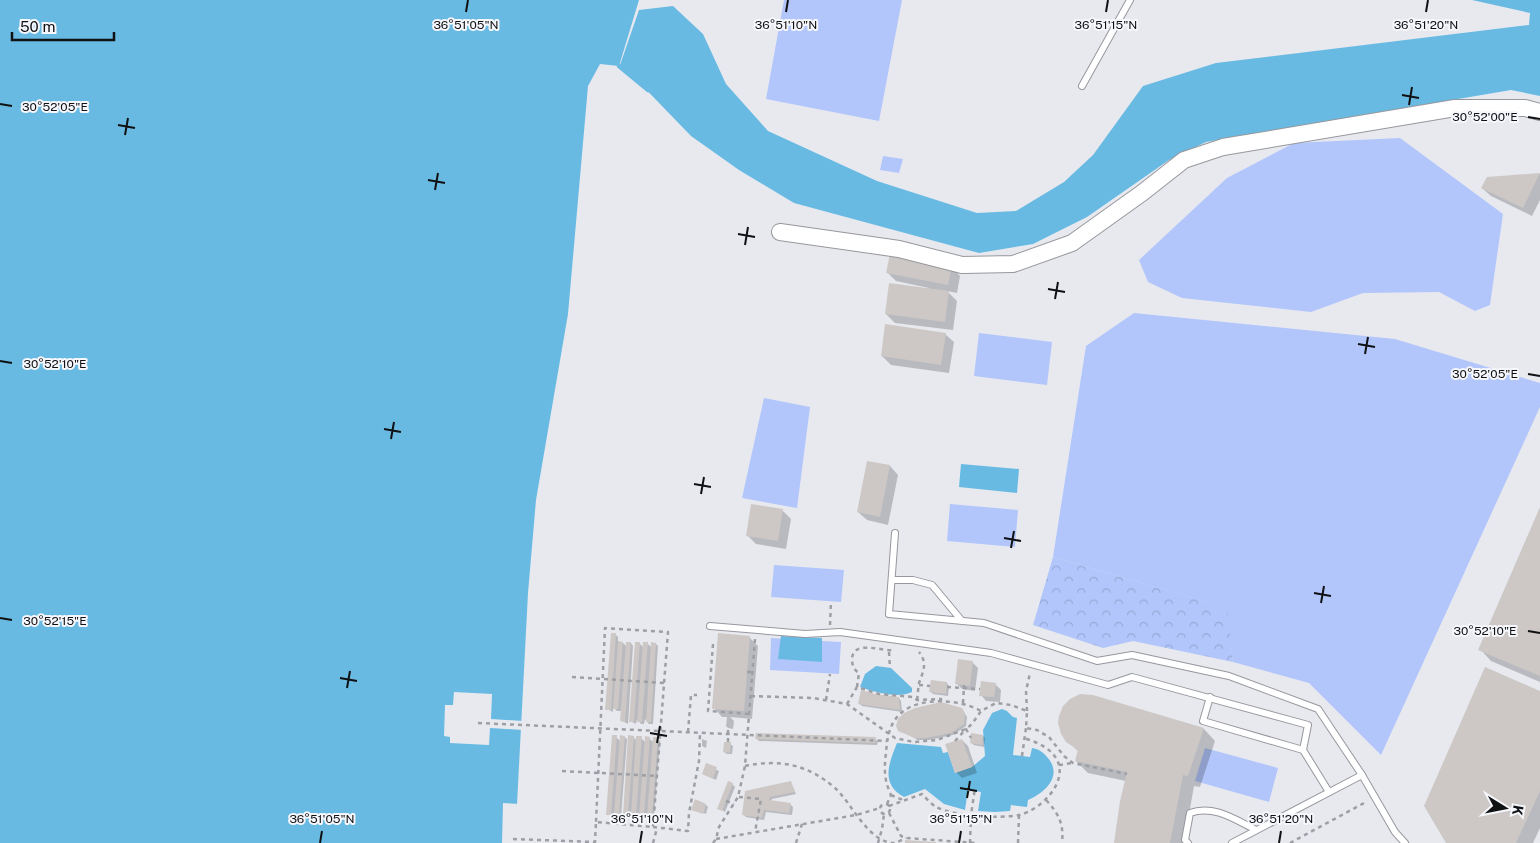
<svg xmlns="http://www.w3.org/2000/svg" width="1540" height="843" font-family="'Public Sans',sans-serif">
<style>
.grass{fill:#b2c6fb}
.forest{fill:url(#forest-crowns)}
.water{fill:#69bae3}
.pier{fill:#e7e9ef}
.shadow{fill:#0003}
.lines{fill:none;stroke-linecap:round;stroke-linejoin:round}
.stream{stroke:#69bae3;stroke-width:4.5}
.building{fill:#cdc8c5}
.service-casing{stroke:#96989d;stroke-width:8}
.tertiary-casing{stroke:#96989d;stroke-width:18}
.path{stroke:#9d9fa4;stroke-width:2.5;stroke-dasharray:4 4;stroke-linecap:butt}
.service{stroke:#fff;stroke-width:6}
.tertiary{stroke:#fff;stroke-width:16}
.ticks{fill:none;stroke:#101113;stroke-width:2}
.ticks-label{font-size:12px;text-anchor:middle;fill:#101113;stroke:#f5f7fc;stroke-width:4;stroke-linejoin:round;paint-order:stroke}
</style>
<defs>
<pattern id="forest-crowns" width="20" height="18" patternUnits="userSpaceOnUse" patternTransform="scale(1.25)"><rect width="20" height="18" fill="#b2c6fb"/><path d="M2 6a3 3 0 1 1 6 0M12 15a3 3 0 1 1 6 0" fill="none" stroke="#98a9d6"/></pattern>
</defs>
<rect width="100%" height="100%" fill="#e7e9ef"/>
<g class="grass">
<polygon points="784,0 902,0 879,121 766,99"/>
<polygon points="1400,138 1503,214 1490,305 1475,311 1439,292 1363,293 1311,312 1182,298 1148,282 1139,260 1227,178 1294,143"/>
<polygon points="883,156 903,159 899,173 880,170"/>
<polygon points="1134,313 1395,339 1540,383 1540,407 1381,755 1309,683 1233,662 1226,608 1053,557 1086,346"/>
<polygon points="979,333 1052,342 1047,385 974,376"/>
<polygon points="764,398 810,407 797,508 742,498"/>
<polygon points="950,504 1018,510 1015,547 947,541"/>
<polygon points="774,565 844,570 841,602 771,597"/>
<polygon points="771,638 841,642 839,674 770,670"/>
<polygon points="1205,748 1278,768 1269,802 1195,781"/>
</g>
<polygon class="forest" points="1053,557 1227,608 1233,662 1133,641 1103,648 1033,625"/>
<g class="water">
<polygon points="0,0 639,0 619,66 600,64 588,86 568,314 536,500 528,593 515,843 0,843"/>
<polygon points="1472,0 1540,0 1540,96 1511,90 1206,142 1169,160 1087,217 1033,244 979,253 794,203 739,170 691,136 633,76 620,65 639,10 673,6 703,34 726,84 768,131 877,181 977,213 1016,211 1064,182 1093,155 1143,86 1216,63 1529,25 1530,13"/>
<polygon points="961,464 1019,469 1017,493 959,487"/>
<polygon points="781,636 822,638 822,662 778,659"/>
<path d="M876 666 891 668 912 688V692C898 699 874 692 860 687L865 674Z"/>
<path d="M1002 709 1007 711 1013 717 1017 718 1013 755 1030 757 1032 748C1039 749 1043 752 1048 758 1063 776 1045 793 1028 800L1027 807 1011 805 1010 811 995 812 978 811 981 792 968 790 965 810 944 804 925 789 904 797C880 784 889 763 897 743L941 747 943 753 948 752 955 773 972 767 985 756 983 730 992 713Z"/>
</g>
<g class="pier">
<polygon points="454,692 492,694 491,719 523,721 523,730 490,728 489,745 450,743 450,737 444,736 445,705 453,705"/>
<polygon points="503,803 519,804 517,843 502,843"/>
</g>
<g class="shadow">
<polygon points="1540,174 1540,200 1532,216 1491,196 1482,188 1487,178"/>
<polygon points="952,267 960,276 957,293 947,291 957,301 953,330 895,323 886,314 929,290 929,288 896,281 887,272"/>
<polygon points="945,334 954,342 949,373 891,365 882,356"/>
<polygon points="868,462 890,466 898,475 888,525 867,520 858,512"/>
<polygon points="782,510 791,519 786,549 756,544 747,535"/>
<polygon points="1540,510 1540,682 1491,661 1480,649"/>
<polygon points="615,634 618,637 618,643 623,643 627,647 631,643 633,646 628,724 622,721 622,711 617,711 613,707 613,712 607,709"/>
<polygon points="749,637 758,646 752,719 730,717 734,721 733,729 728,728 726,726 727,717 722,717 714,708"/>
<polygon points="639,643 644,648 648,644 652,648 656,644 658,646 653,724 649,724 645,719 644,724 641,724 637,719 636,724 630,721"/>
<polygon points="972,662 978,668 975,691 962,689 956,683"/>
<polygon points="932,682 947,683 949,686 948,696 933,694 931,692"/>
<polygon points="995,684 1001,690 1000,702 986,701 981,695"/>
<polygon points="1540,692 1540,828 1533,843 1447,843"/>
<polygon points="1093,696 1204,729 1215,741 1200,787 1194,786 1184,843 1116,843 1126,781 1088,773 1076,761 1079,752 1067,741"/>
<polygon points="899,698 901,701 902,712 862,706 859,703"/>
<polygon points="964,712 967,717 966,726 953,735 929,740 918,740 899,730"/>
<polygon points="983,736 985,738 984,747 974,745 971,743"/>
<polygon points="616,737 620,741 624,737 627,739 621,817 618,817 613,813 613,817 607,814"/>
<polygon points="633,737 637,741 641,738 645,742 649,738 653,742 657,738 660,741 654,818 651,818 646,814 646,818 643,818 638,813 638,818 634,817 630,813 630,817 624,815"/>
<polygon points="702,739 707,741 706,748 702,746"/>
<polygon points="757,739 875,739 878,741 877,745 759,741"/>
<polygon points="962,740 968,746 977,773 962,778 956,772"/>
<polygon points="730,744 733,746 732,754 727,754 724,752"/>
<polygon points="707,765 719,771 716,780 704,774"/>
<polygon points="791,783 796,794 772,799 771,801 790,804 793,807 792,815 766,812 764,820 746,817 743,814"/>
<polygon points="732,784 735,787 725,812 719,808"/>
<polygon points="706,805 708,807 706,814 694,809"/>
</g>
<g class="lines">
<polyline class="stream" points="619,66 648,90"/>
</g>
<g class="building">
<polygon points="1540,173 1523,208 1481,188 1487,177"/>
<polygon points="890,254 952,266 948,285 886,273"/>
<polygon points="889,283 949,291 945,322 885,314"/>
<polygon points="885,324 946,333 941,365 881,356"/>
<polygon points="867,461 890,465 880,517 857,512"/>
<polygon points="751,504 783,509 778,541 746,536"/>
<polygon points="1540,507 1540,676 1478,650"/>
<polygon points="611,633 616,633 611,710 605,710"/>
<polygon points="718,633 750,636 744,711 712,709"/>
<polygon points="618,641 623,642 618,709 613,709"/>
<polygon points="626,642 631,642 625,722 620,721"/>
<polygon points="635,642 640,642 634,722 629,722"/>
<polygon points="643,642 648,642 642,722 637,722"/>
<polygon points="651,642 656,643 651,722 646,722"/>
<polygon points="958,659 973,661 970,686 955,684"/>
<polygon points="1485,667 1540,691 1540,791 1516,843 1446,843 1424,806"/>
<polygon points="931,680 947,682 946,694 929,692"/>
<polygon points="981,681 996,683 994,697 979,696"/>
<polygon points="861,690 875,694 899,697 900,710 858,704"/>
<polygon points="1080,694 1093,695 1204,728 1188,776 1183,775 1170,843 1114,843 1120,801 1127,772 1075,761 1078,750 1066,742 1061,734 1058,723 1059,716 1063,706 1070,699"/>
<polygon points="941,702 962,708 965,713 964,724 951,733 926,738 915,738 898,731 896,726 898,719 904,713 915,708"/>
<polygon points="756,733 876,737 875,743 755,739"/>
<polygon points="971,733 983,735 982,745 970,743"/>
<polygon points="612,735 617,735 611,815 606,815"/>
<polygon points="620,735 625,736 619,815 614,815"/>
<polygon points="628,735 634,736 628,816 623,815"/>
<polygon points="636,736 642,736 636,816 631,815"/>
<polygon points="645,736 650,737 644,816 639,816"/>
<polygon points="653,737 658,737 652,817 647,816"/>
<polygon points="962,739 972,767 955,773 945,744"/>
<polygon points="724,742 731,742 730,753 723,752"/>
<polygon points="706,763 717,767 713,779 702,774"/>
<polygon points="728,781 733,783 722,811 717,809"/>
<polygon points="791,781 795,792 770,797 769,800 791,803 789,813 764,810 762,818 742,815 745,791"/>
<polygon points="695,799 706,804 703,814 691,810"/>
<polygon points="905,840 936,842 936,843 905,843"/>
</g>
<g class="lines">
<g class="service-casing">
<g id="service">
<polyline points="1082,86 1130,0"/>
<polyline points="895,533 889,614 984,623 1097,661 1132,655 1229,676 1318,709 1362,775"/>
<polyline points="892,580 913,580 932,585 962,621"/>
<polyline points="710,626 805,634 840,632 991,653 1108,685 1132,677 1308,725 1303,750 1329,792"/>
<polyline points="1210,697 1203,721 1303,750"/>
<path d="M1188 843 1185 840 1190 813C1213 804 1236 820 1256 830"/>
<polyline points="1232,843 1362,775 1395,832 1405,843"/>
</g>
</g>
<g class="tertiary-casing">
<polyline id="tertiary" points="780,232 899,249 962,265 1013,264 1072,243 1142,193 1184,160 1223,147 1455,108 1525,108 1540,112"/>
</g>
<g class="path">
<polyline points="830,625 831,601"/>
<polyline points="713,644 708,711 750,714"/>
<polyline points="889,652 890,668"/>
<polyline points="747,672 753,672"/>
<polyline points="572,677 664,683"/>
<polyline points="919,685 930,686"/>
<path d="M857 687 859 673C854 670 852 665 852 659 853 639 883 652 895 650"/>
<polyline points="947,687 980,689"/>
<polyline points="751,696 813,698 847,704 895,738 914,742 937,740 966,729 972,724 981,711 996,703 1011,705 1027,711 1026,728 1037,730 1049,737 1064,756 1073,763 1127,774"/>
<polyline points="826,700 830,674"/>
<path d="M917 700C918 694 918 688 919 683 923 672 928 663 919 652"/>
<polyline points="963,703 964,685"/>
<polyline points="847,704 857,687 879,694 913,697 917,700 941,699 941,701"/>
<polyline points="1027,711 1026,691 1030,673"/>
<polyline points="478,723 887,741"/>
<polyline points="688,732 691,695 697,695"/>
<polyline points="955,741 966,729 971,738"/>
<polyline points="728,742 728,726"/>
<polyline points="1022,756 1026,728"/>
<polyline points="1059,765 1072,763"/>
<path d="M745 766C780 759 807 764 835 788 852 803 868 843 895 843 898 842 902 840 906 838"/>
<polyline points="562,771 657,776"/>
<polyline points="891,795 903,800"/>
<polyline points="739,797 761,799 755,832"/>
<path d="M1046 800C1059 814 1064 824 1062 843"/>
<polyline points="726,801 734,804"/>
<circle cx="885" cy="809" r="5"/>
<path d="M887 804 891 795C884 780 884 769 886 753 887 739 889 724 900 714 919 696 960 699 981 711"/>
<path d="M889 806 922 794C926 798 931 804 936 807 953 816 1001 819 1019 815 1041 810 1070 781 1056 758 1049 747 1036 742 1024 738"/>
<polyline points="889,813 901,836 906,838 976,843"/>
<polyline points="653,827 688,831 689,813 699,761 700,733"/>
<polyline points="513,839 595,842 596,822 653,827 668,632 605,628 596,822"/>
<polyline points="716,839 856,815 880,808"/>
<polyline points="653,843 657,828"/>
<polyline points="713,843 716,839 719,827 738,797 745,766 755,639"/>
<polyline points="796,843 802,824"/>
<polyline points="878,843 882,829 884,814"/>
<polyline points="970,843 971,815 975,788"/>
<polyline points="1018,843 1019,815"/>
<polyline points="1290,843 1366,802"/>
</g>
<use href="#service" class="service"/>
<use href="#tertiary" class="tertiary"/>
</g>
<path class="ticks" d="M466 12 468 0M786 12 788 0M1106 12 1108 0M1426 12 1428 0M1402 95 1419 98M0 104 12 106M1409 105 1412 87M1528 117 1540 119M118 125 135 128M125 135 128 118M428 180 445 183M435 190 438 173M738 234 755 237M745 245 748 227M1048 289 1065 292M1055 299 1058 282M1358 344 1375 347M1365 354 1368 337M0 361 12 363M1528 374 1540 376M384 429 401 432M391 439 394 422M694 484 711 487M701 494 704 477M1004 538 1021 541M1011 548 1014 531M1314 593 1331 596M1321 603 1324 586M0 618 12 620M1528 631 1540 633M340 678 357 681M347 688 350 671M650 733 667 736M657 743 660 726M960 788 977 791M967 798 970 781M320 843 322 831M640 843 642 831M959 843 961 831M1279 843 1281 831"/>
<g class="ticks-label">
<text x="466" y="29">36°51'05"N</text>
<text x="786" y="29">36°51'10"N</text>
<text x="1106" y="29">36°51'15"N</text>
<text x="1426" y="29">36°51'20"N</text>
<text x="55" y="111">30°52'05"E</text>
<text x="1485" y="121">30°52'00"E</text>
<text x="55" y="368">30°52'10"E</text>
<text x="1485" y="378">30°52'05"E</text>
<text x="55" y="625">30°52'15"E</text>
<text x="1485" y="635">30°52'10"E</text>
<text x="322" y="823">36°51'05"N</text>
<text x="642" y="823">36°51'10"N</text>
<text x="961" y="823">36°51'15"N</text>
<text x="1281" y="823">36°51'20"N</text>
</g>
<g transform="translate(1505 808) rotate(100)" stroke="#f5f7fc" stroke-width="4" paint-order="stroke">
<path d="M0-4L9 19L0 12L-9 19Z" fill="#101113"/>
<text y="-8" font-size="14" font-weight="bold" text-anchor="middle" fill="#101113">K</text>
</g>
<path d="M12 32v8h102v-8" fill="none" stroke="#101113" stroke-width="2.5"/>
<text x="20" y="32" font-size="15" fill="#101113" stroke="#f5f7fc" stroke-width="4" paint-order="stroke">50 m</text>
</svg>
